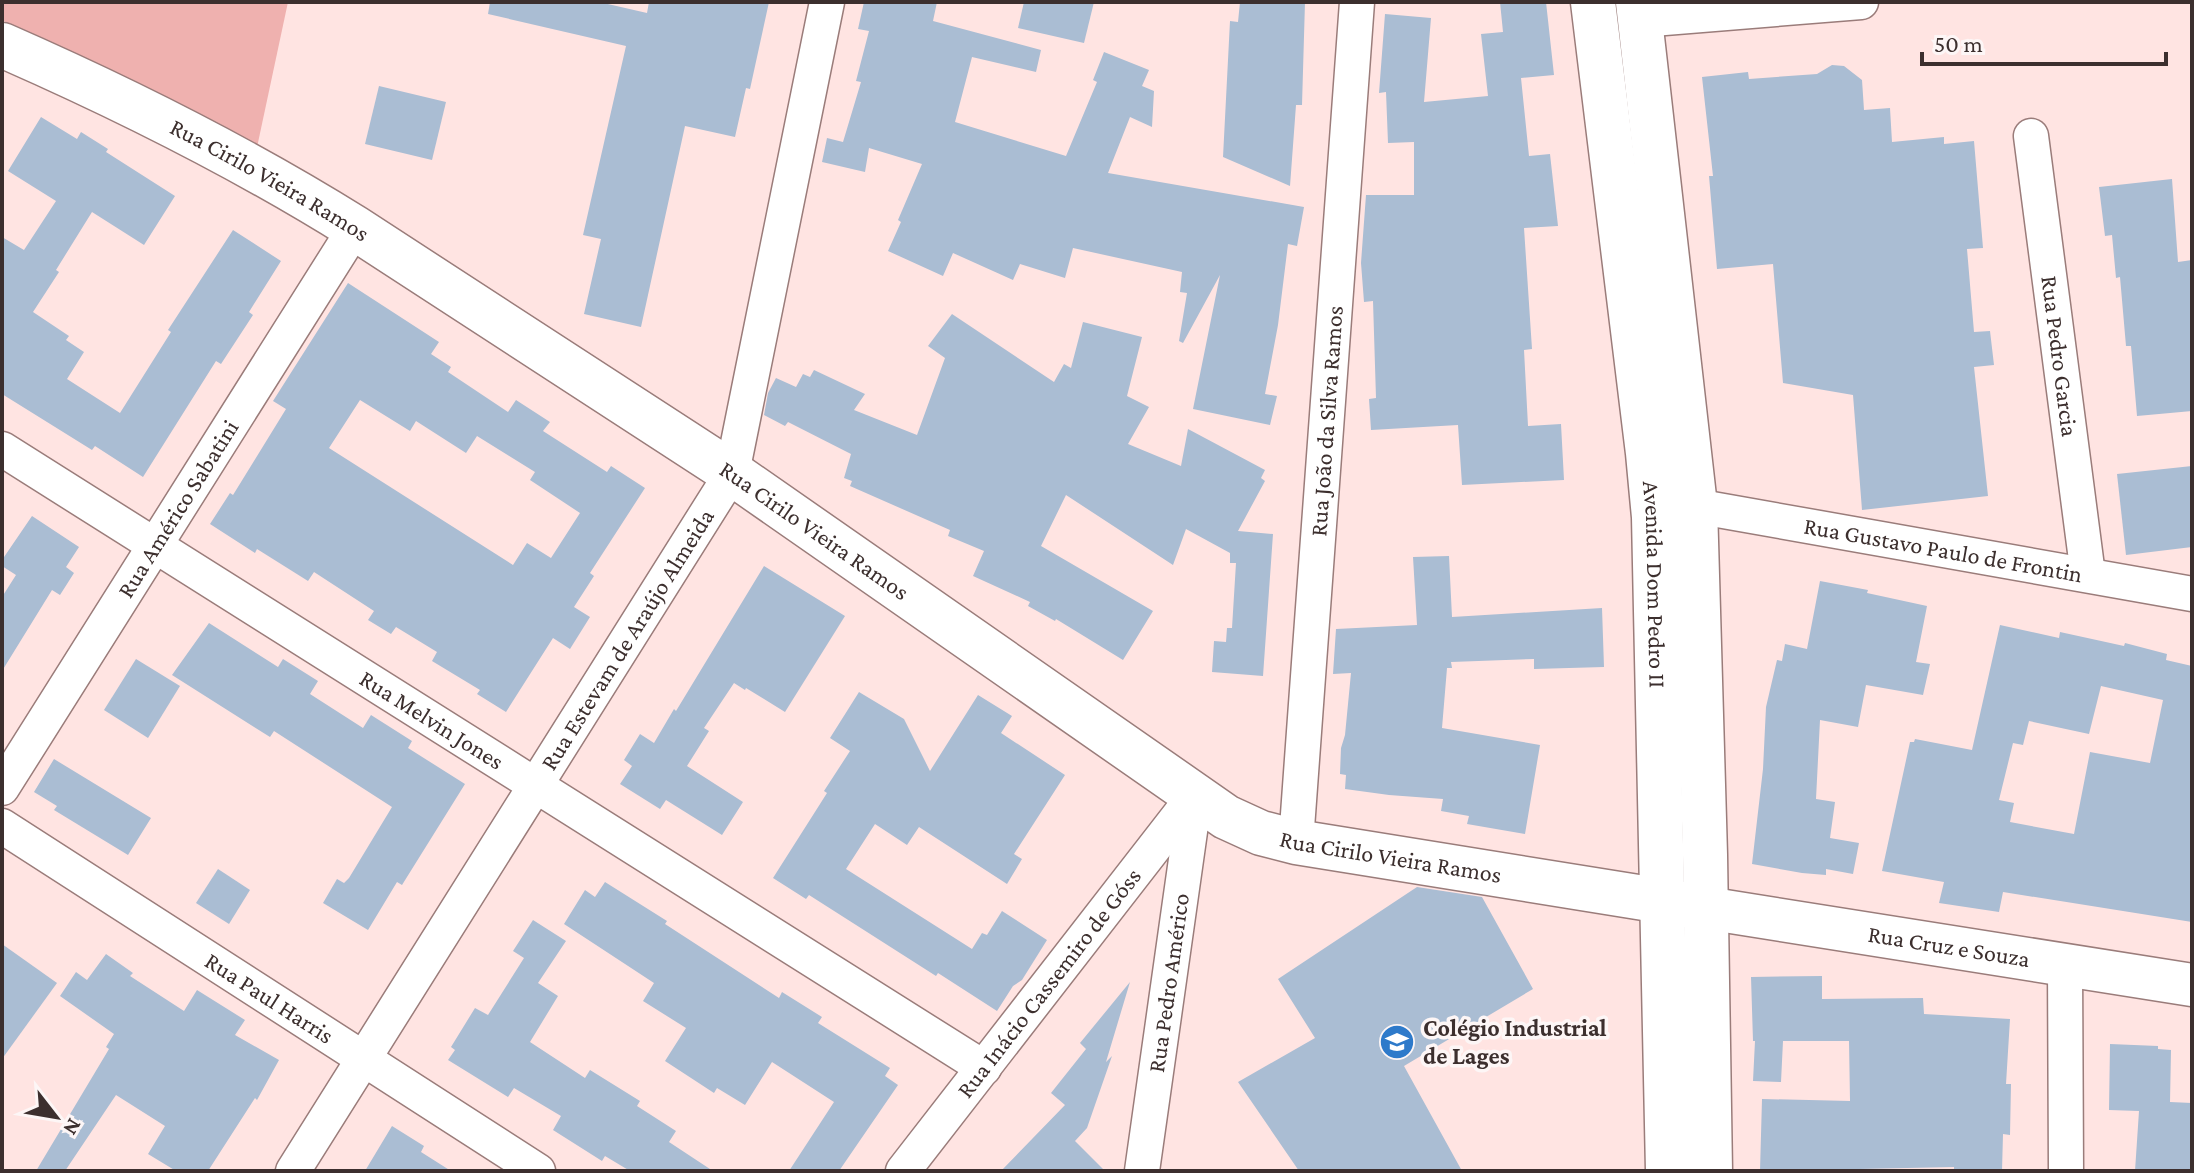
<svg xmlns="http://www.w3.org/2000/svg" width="2194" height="1173" font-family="'Crimson Pro',serif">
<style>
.green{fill:#efb1af}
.building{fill:#aabdd3;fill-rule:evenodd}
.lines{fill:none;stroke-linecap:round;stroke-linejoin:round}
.minor-casing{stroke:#9a7c7a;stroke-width:37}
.tertiary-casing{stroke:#9a7c7a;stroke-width:45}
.secondary-casing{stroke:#9a7c7a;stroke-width:47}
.primary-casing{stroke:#9a7c7a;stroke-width:47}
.minor{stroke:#fff;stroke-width:34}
.tertiary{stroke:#fff;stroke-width:42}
.secondary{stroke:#fff;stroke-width:44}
.primary{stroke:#fff;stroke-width:44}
.labels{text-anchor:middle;stroke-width:7;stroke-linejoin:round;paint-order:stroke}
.street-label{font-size:24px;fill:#3c2f2e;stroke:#fdf6f6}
.poi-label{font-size:24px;font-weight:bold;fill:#3c2f2e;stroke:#fdf6f6;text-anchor:start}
</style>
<rect width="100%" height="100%" fill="#ffe4e2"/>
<polygon class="green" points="4,2 288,2 256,152 2,20"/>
<g class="building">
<polygon points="490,2 599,2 647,13 649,2 769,2 750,89 746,88 735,137 685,126 641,327 584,314 601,239 583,235 626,46 488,14"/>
<polygon points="864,2 937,2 933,21 1041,50 1036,72 972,57 955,122 1066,156 1097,82 1093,80 1104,52 1149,70 1142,86 1154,91 1152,127 1130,117 1108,173 1304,207 1297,246 1288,244 1278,325 1265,394 1277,396 1270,425 1193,409 1220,275 1183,343 1179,341 1187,293 1180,292 1182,272 1073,248 1065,278 1020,264 1013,280 953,253 943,276 888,251 901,222 898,220 922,164 869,148 865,172 822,162 827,138 843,142 861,82 856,81 869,31 858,29"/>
<polygon points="1024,2 1094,2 1084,43 1018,28"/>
<polygon points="1240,2 1305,2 1302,105 1296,105 1290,186 1223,157 1230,21 1238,22"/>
<polygon points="1500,2 1546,2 1554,75 1521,78 1529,156 1550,154 1558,226 1524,228 1532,349 1524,350 1528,426 1561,424 1564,480 1462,485 1458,425 1371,430 1369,399 1376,398 1373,301 1364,302 1361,263 1366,195 1414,195 1414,142 1388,143 1386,92 1379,93 1385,14 1431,18 1424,102 1488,96 1481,34 1503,32"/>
<polygon points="1832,65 1844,66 1862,80 1864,110 1890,108 1892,142 1944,137 1944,144 1974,141 1983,248 1967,249 1974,332 1990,331 1994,365 1974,367 1988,496 1862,510 1853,395 1783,383 1773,264 1717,269 1709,176 1713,176 1702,77 1748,72 1749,79 1817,74"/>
<polygon points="379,86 446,102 432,160 365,144"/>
<polygon points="41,117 77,139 81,132 108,149 106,152 175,196 144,245 92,212 56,270 59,272 33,312 69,336 66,340 84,352 67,379 120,413 171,332 168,330 233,230 281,261 249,312 253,315 221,364 216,361 143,477 95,446 92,450 2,394 2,237 24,250 56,201 8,171"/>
<polygon points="2172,179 2178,262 2192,260 2192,411 2137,416 2131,346 2126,346 2120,277 2116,278 2112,235 2105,236 2099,187"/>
<path d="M348 283 439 342 431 354 451 367 448 372 508 412 516 400 550 422 543 431 607 472 611 466 645 488 590 573 594 576 574 607 590 617 570 649 553 638 506 712 477 694 480 690 432 661 437 652 396 627 391 634 368 620 374 611 314 572 308 581 257 549 255 553 210 524 230 493 233 495 286 409 273 401ZM360 400 410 431 416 421 466 453 477 436 535 472 530 480 580 513 551 558 527 543 513 565 329 448Z"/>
<polygon points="952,314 1054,382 1064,364 1071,368 1083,322 1142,337 1127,396 1149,407 1128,444 1181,466 1188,429 1265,470 1261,478 1265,481 1238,531 1273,534 1263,676 1212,672 1214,641 1226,642 1227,628 1232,628 1236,563 1230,563 1230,553 1186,529 1173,565 1066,495 1041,546 1153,611 1123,660 1056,619 1055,621 1028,606 1030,602 973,576 984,551 948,536 950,530 850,486 852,481 844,478 851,454 788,422 785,426 764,415 768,393 776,378 796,387 803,374 810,377 814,370 865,394 854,410 917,435 945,358 928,346"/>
<polygon points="2192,466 2192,547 2126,555 2117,474"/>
<polygon points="32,516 79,547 66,567 74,573 60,595 52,590 2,671 2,597 16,575 2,566 2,560"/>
<polygon points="1449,556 1452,617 1602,608 1604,667 1534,669 1534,659 1451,662 1452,668 1447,668 1442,728 1540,745 1525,834 1467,824 1469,816 1441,811 1443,799 1389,795 1345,789 1346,775 1340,774 1341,748 1345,735 1351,673 1333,674 1336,629 1417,625 1413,557"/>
<polygon points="764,566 845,616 785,712 746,688 745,690 734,683 704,728 709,731 687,766 743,802 722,835 666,800 660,809 620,784 632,766 624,760 640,734 654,743 674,709 676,711"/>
<polygon points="1820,581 1868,590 1867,593 1927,606 1916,662 1930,664 1923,695 1866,685 1858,727 1820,720 1816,799 1835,802 1830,838 1859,843 1853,874 1826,869 1826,875 1802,873 1752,864 1763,769 1766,707 1777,660 1782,661 1785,644 1807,649"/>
<polygon points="209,623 278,667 283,659 318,681 310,694 363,728 371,715 412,741 408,748 465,784 402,885 397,882 368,930 323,903 337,879 344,883 349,878 392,807 274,731 270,737 172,675"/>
<path d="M2000 625 2059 638 2060 632 2124 646 2125 643 2167 654 2166 660 2192 666V922L2003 892 1999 912 1939 903 1944 882 1882 871 1910 742H1914L1915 739 1972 750ZM2101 686 2163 700 2150 763 2090 752 2074 834 2010 822 2014 803 1999 800 2013 743 2023 745 2029 721 2089 734Z"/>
<polygon points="136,659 180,686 148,738 104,710"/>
<polygon points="859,692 904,719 930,771 978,695 1012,716 1001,733 1065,775 1014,854 1022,859 1007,884 919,827 907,845 875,824 846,869 972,949 982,933 987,935 1002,911 1047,940 1022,980 1013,986 997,1011 938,973 936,976 809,895 806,899 773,878 827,793 824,791 850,751 830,738"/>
<polygon points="54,759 151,818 128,855 54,810 57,806 34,792"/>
<polygon points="218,869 250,890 229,924 196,903"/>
<polygon points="605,882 667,921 665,924 779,998 782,992 822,1017 818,1023 890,1068 885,1076 898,1085 839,1171 789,1171 834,1102 772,1062 745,1105 717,1088 714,1093 665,1061 686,1028 643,1001 654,983 564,924 585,890 595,897"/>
<polygon points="1417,887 1482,897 1533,989 1404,1066 1462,1171 1299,1171 1238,1082 1315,1038 1278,979"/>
<polygon points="533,920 566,941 538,983 558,996 530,1042 585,1078 590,1070 640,1101 637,1106 676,1131 669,1142 713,1171 630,1171 605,1156 602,1161 553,1130 561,1116 514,1088 508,1097 448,1060 455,1050 451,1047 475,1008 488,1015 524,958 513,951"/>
<polygon points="2,944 57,983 2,1059"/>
<polygon points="106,954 133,973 130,976 184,1011 197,990 245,1020 235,1035 279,1060 257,1100 255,1098 208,1171 176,1171 148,1154 165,1126 116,1095 65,1171 36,1171 109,1049 106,1047 114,1034 60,996 76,972 87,980"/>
<polygon points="1822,976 1822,999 1923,998 1924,1014 2010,1019 2006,1084 2011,1084 2010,1135 2003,1134 2002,1171 1954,1171 1954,1167 1760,1171 1762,1099 1850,1101 1849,1041 1783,1041 1781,1082 1753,1081 1755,1041 1753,1041 1751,977"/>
<polygon points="1130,982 1106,1062 1112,1056 1087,1128 1075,1141 1105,1171 1001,1171 1065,1105 1051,1093 1086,1049 1080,1043"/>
<polygon points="2110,1044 2158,1046 2158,1049 2171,1050 2170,1102 2192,1103 2192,1171 2135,1171 2139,1111 2109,1110"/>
<polygon points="392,1126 424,1146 421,1152 451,1171 365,1171"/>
</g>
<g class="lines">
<g class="minor-casing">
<g id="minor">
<polyline points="1640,20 1861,2"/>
<path id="s1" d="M2031 136 2088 575"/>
<path id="s2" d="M2 449 984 1068"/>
<path id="s3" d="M1695 506 2192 594"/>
<path id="s4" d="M2 788 355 228"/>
<path id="s5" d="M2 826 538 1171"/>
<path id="s6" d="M1296 842 1357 2"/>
<polyline points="2065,964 2066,1171"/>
<path id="s7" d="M293 1171 732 473 827 2"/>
<path id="s8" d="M903 1171 1195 795"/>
<path id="s9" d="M1142 1171 1195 796"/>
</g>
</g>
<g class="tertiary-casing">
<g id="tertiary">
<path id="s10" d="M1706 908 2192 985"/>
</g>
</g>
<g class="secondary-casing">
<g id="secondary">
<path id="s11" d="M2 45C123 98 243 158 355 228L732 473 1226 817 1261 833 1296 842 1700 907"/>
</g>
</g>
<g class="primary-casing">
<g id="primary">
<path id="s12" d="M1593 2 1648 453 1654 517 1668 1171"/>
<polyline points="1638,2 1695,506 1705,855 1710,1171"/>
</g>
</g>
<use href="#minor" class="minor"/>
<use href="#tertiary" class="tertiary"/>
<use href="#secondary" class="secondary"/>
<use href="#primary" class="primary"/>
</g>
<defs>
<g id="school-disc" transform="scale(1.8)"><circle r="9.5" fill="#2e7aca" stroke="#fdf6f6"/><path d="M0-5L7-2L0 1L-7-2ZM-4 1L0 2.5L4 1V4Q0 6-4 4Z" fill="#fff"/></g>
</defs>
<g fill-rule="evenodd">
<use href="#school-disc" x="1397" y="1042"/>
</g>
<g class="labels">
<g class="street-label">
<text dy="8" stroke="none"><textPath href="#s11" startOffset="300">Rua Cirilo Vieira Ramos</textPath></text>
<text dy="8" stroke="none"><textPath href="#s1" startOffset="222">Rua Pedro Garcia</textPath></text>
<text dy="8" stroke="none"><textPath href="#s6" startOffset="422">Rua João da Silva Ramos</textPath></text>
<text dy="8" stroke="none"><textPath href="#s4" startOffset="330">Rua Américo Sabatini</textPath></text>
<text dy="8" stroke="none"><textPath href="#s11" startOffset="948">Rua Cirilo Vieira Ramos</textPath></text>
<text dy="8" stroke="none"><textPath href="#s3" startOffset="252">Rua Gustavo Paulo de Frontin</textPath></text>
<text dy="8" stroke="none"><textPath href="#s12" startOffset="586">Avenida Dom Pedro II</textPath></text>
<text dy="8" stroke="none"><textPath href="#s7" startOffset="628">Rua Estevam de Araújo Almeida</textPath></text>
<text dy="8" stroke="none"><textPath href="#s2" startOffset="508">Rua Melvin Jones</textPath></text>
<text dy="8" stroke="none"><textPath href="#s11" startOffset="1620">Rua Cirilo Vieira Ramos</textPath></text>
<text dy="8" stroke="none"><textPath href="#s10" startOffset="246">Rua Cruz e Souza</textPath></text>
<text dy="8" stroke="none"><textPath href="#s8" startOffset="238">Rua Inácio Cassemiro de Góss</textPath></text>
<text dy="8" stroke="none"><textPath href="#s9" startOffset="190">Rua Pedro Américo</textPath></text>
<text dy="8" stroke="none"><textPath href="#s5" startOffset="318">Rua Paul Harris</textPath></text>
</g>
<g class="poi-label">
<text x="1423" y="1036">Colégio Industrial<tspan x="1423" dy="28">de Lages</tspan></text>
</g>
</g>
<rect width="2194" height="1173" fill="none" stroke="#3c2f2e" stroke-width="8"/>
<g transform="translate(56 1117) rotate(121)" stroke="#fdf6f6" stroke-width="6" paint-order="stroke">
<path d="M0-6L14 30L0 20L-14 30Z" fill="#3c2f2e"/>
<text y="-12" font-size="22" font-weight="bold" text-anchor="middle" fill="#3c2f2e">N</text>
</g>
<path d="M1922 52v12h244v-12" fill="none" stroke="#3c2f2e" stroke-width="4"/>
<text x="1934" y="52" font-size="24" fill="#3c2f2e" stroke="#fdf6f6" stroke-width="6" paint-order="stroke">50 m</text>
</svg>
